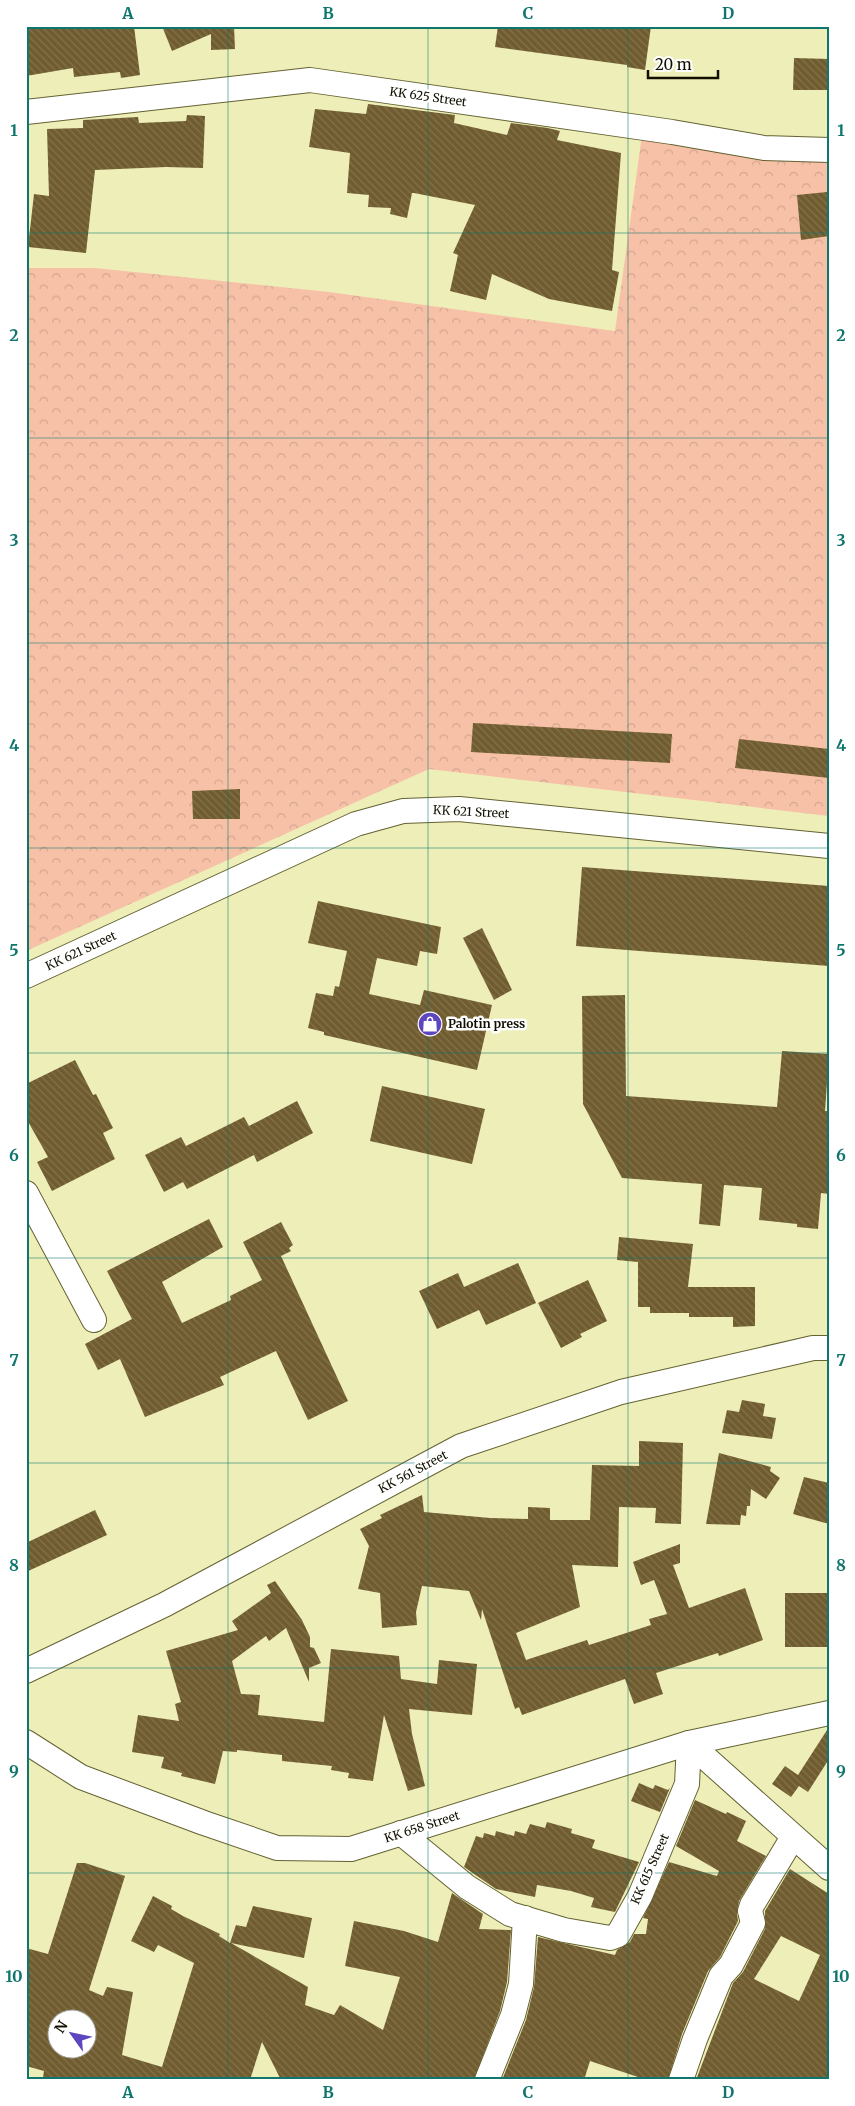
<svg xmlns="http://www.w3.org/2000/svg" width="855" height="2106" font-family="Merriweather,serif">
<style>
.park{fill:url(#park-crowns)}
.building{fill:url(#building-back-hatch);fill-rule:evenodd}
.lines{fill:none;stroke-linecap:round;stroke-linejoin:round}
.street-casing{stroke:#646232;stroke-width:26}
.street{stroke:#fff;stroke-width:24}
.grid{fill:none;stroke:#0f766e;stroke-width:1;stroke-opacity:0.55}
.labels{text-anchor:middle;stroke-width:5;stroke-linejoin:round;paint-order:stroke}
.street-label{font-size:12px;fill:#111000;stroke:#fff}
.poi-label{font-size:12px;font-weight:bold;fill:#111000;stroke:#fff;text-anchor:start}
.neatline{fill:none;stroke:#0f766e;stroke-width:2}
.grid-label{font-size:16px;text-anchor:middle;font-weight:bold;fill:#0f766e}
</style>
<defs>
<pattern id="park-crowns" width="20" height="18" patternUnits="userSpaceOnUse" patternTransform="scale(1.25)"><rect width="20" height="18" fill="#f7c1a8"/><path d="M2 6a3 3 0 1 1 6 0M12 15a3 3 0 1 1 6 0" fill="none" stroke="#d3a58f"/></pattern>
<pattern id="building-back-hatch" width="6" height="6" patternUnits="userSpaceOnUse" patternTransform="scale(1.25)"><rect width="6" height="6" fill="#705c2e"/><path d="M-1 5l2 2M0 0l6 6M5-1l2 2" fill="none" stroke="#82734f"/></pattern>
</defs>
<rect width="100%" height="100%" fill="#eeeeb8"/>
<polygon class="park" points="642,135 829,160 829,816 429,769 26,951 26,268 95,268 329,292 615,331"/>
<g class="building">
<polygon points="26,26 134,26 140,75 121,78 120,72 74,77 73,68 26,76"/>
<polygon points="162,26 234,26 235,49 211,50 211,34 172,51"/>
<polygon points="498,26 651,26 645,70 627,67 627,65 495,47"/>
<polygon points="794,58 829,59 829,90 793,90"/>
<polygon points="368,104 455,115 454,123 507,135 511,123 548,128 560,131 557,140 621,153 612,270 619,272 612,311 549,299 492,274 486,300 450,291 458,255 453,253 475,205 414,193 412,193 407,218 390,214 391,208 368,207 369,195 347,193 350,153 309,147 315,109 366,114"/>
<polygon points="187,115 205,116 203,168 166,167 95,170 86,253 28,247 34,194 49,196 47,129 83,128 83,120 138,117 139,123 186,121"/>
<polygon points="827,192 829,236 801,240 797,195"/>
<polygon points="473,723 672,734 670,763 471,752"/>
<polygon points="739,739 829,749 829,778 735,768"/>
<polygon points="240,789 240,819 193,819 192,791"/>
<polygon points="582,867 829,886 829,966 576,946"/>
<polygon points="318,901 441,927 437,954 420,951 417,966 377,958 369,994 420,1005 424,990 492,1005 477,1070 324,1035 324,1032 308,1028 316,993 333,996 335,986 339,987 347,951 308,943"/>
<polygon points="482,928 512,990 494,1000 463,938"/>
<polygon points="625,995 626,1096 777,1107 782,1051 829,1054 825,1111 829,1111 829,1194 821,1193 818,1229 797,1227 797,1224 759,1220 762,1188 724,1185 720,1226 699,1224 702,1184 622,1178 583,1104 582,996"/>
<polygon points="75,1060 93,1095 96,1094 113,1128 103,1133 115,1159 52,1191 37,1162 48,1157 26,1118 26,1084"/>
<polygon points="382,1086 485,1109 472,1164 370,1141"/>
<polygon points="297,1101 313,1133 257,1162 254,1155 187,1189 183,1182 164,1192 145,1155 181,1137 186,1146 244,1117 249,1126"/>
<polygon points="209,1219 223,1247 162,1282 182,1323 231,1300 230,1296 262,1280 243,1242 281,1222 293,1245 289,1248 291,1251 281,1256 348,1401 308,1420 276,1351 220,1377 224,1385 145,1417 120,1359 98,1370 85,1344 132,1319 107,1271"/>
<polygon points="619,1237 693,1244 688,1287 755,1287 755,1326 733,1327 733,1317 689,1317 689,1313 650,1313 650,1307 638,1307 638,1262 617,1260"/>
<polygon points="518,1263 536,1303 486,1325 479,1310 437,1329 419,1291 458,1273 464,1287"/>
<polygon points="588,1280 607,1321 580,1334 582,1337 561,1348 538,1303"/>
<polygon points="742,1400 765,1404 763,1416 776,1418 772,1439 722,1433 727,1410 739,1412"/>
<polygon points="639,1441 683,1443 681,1524 655,1523 656,1508 619,1507 618,1567 572,1565 580,1607 516,1633 526,1660 587,1640 589,1645 651,1625 649,1619 667,1614 654,1580 641,1585 633,1562 680,1544 680,1563 673,1565 689,1608 745,1588 763,1640 719,1656 718,1653 656,1673 663,1694 634,1704 625,1679 522,1715 519,1707 515,1709 482,1609 481,1620 469,1591 422,1586 416,1612 417,1625 382,1628 380,1593 358,1589 369,1546 360,1529 382,1518 380,1515 422,1495 424,1512 490,1518 528,1519 528,1507 550,1508 550,1520 590,1520 592,1465 639,1466"/>
<polygon points="719,1453 771,1467 770,1471 780,1478 766,1499 751,1489 750,1506 747,1506 746,1516 741,1515 740,1525 706,1524"/>
<polygon points="804,1477 829,1483 829,1524 793,1514"/>
<polygon points="95,1510 107,1535 26,1572 26,1543"/>
<polygon points="275,1581 302,1620 310,1637 310,1647 314,1648 321,1663 309,1668 309,1682 286,1628 269,1641 266,1636 232,1661 241,1694 260,1695 258,1715 324,1722 331,1649 399,1656 401,1679 437,1684 439,1660 477,1664 472,1715 409,1709 412,1734 425,1786 408,1791 384,1715 373,1781 348,1778 349,1773 331,1770 332,1766 282,1761 282,1755 237,1750 237,1752 223,1751 215,1784 181,1776 182,1773 161,1768 164,1757 132,1752 138,1715 179,1721 175,1704 181,1702 166,1651 238,1630 232,1621 271,1593 267,1585"/>
<rect x="785" y="1593" width="44" height="54"/>
<polygon points="829,1727 829,1759 808,1792 799,1786 791,1797 772,1784 785,1766 798,1775"/>
<polygon points="639,1783 653,1789 655,1785 668,1790 670,1788 660,1812 631,1801"/>
<polygon points="695,1800 726,1814 727,1812 746,1821 737,1841 766,1856 739,1901 737,1914 738,1921 720,1957 708,1971 682,2034 668,2080 647,2080 590,2061 584,2080 502,2080 526,2020 534,1987 538,1937 615,1955 617,1950 630,1942 634,1934 646,1934 648,1919 643,1918 669,1862 717,1876 719,1871 676,1846"/>
<polygon points="547,1822 572,1829 571,1833 595,1840 592,1848 639,1862 615,1912 591,1907 594,1898 571,1891 537,1885 535,1897 496,1889 464,1867 476,1836 483,1838 484,1833 495,1836 496,1831 514,1836 515,1831 526,1834 530,1824 545,1828"/>
<path d="M77 1863H85L125 1876 89 1990 103 1996 107 1987 133 1992 122 2055 162 2067 194 1963 158 1945 154 1952 131 1941 153 1896 172 1906 171 1909 183 1916 220 1934 219 1936 230 1943 236 1925 246 1927 253 1906 312 1918 304 1958 231 1943 308 1987 305 2005 334 2015 340 2005 383 2030 400 1977 345 1966 354 1921 404 1931 438 1942 452 1893 483 1914 479 1929 511 1930 507 1982 500 2011 474 2080H281L262 2042 250 2080H58L43 2077 44 2071 26 2066V1948L48 1954ZM58 2018H88V2048H58Z"/>
<path d="M790 1869 829 1894V2080H696L733 1983 743 1972 765 1929V1911ZM781 1936 820 1955 799 2001 754 1979Z"/>
</g>
<g class="lines">
<g class="street-casing">
<g id="street">
<polyline points="26,112 310,80 672,132 764,148 829,150"/>
<polyline points="26,976 356,824 403,811 459,809 829,846"/>
<polyline points="26,1193 94,1320"/>
<polyline points="26,1671 164,1605 461,1446 621,1392 813,1348 829,1348"/>
<polyline points="26,1742 81,1777 204,1823 277,1848 351,1849 689,1743 829,1713"/>
<polyline points="401,1833 467,1887 510,1914 564,1930 610,1938 618,1935 640,1896 687,1784 689,1743 829,1868"/>
<polyline points="487,2080 513,2015 521,1984 525,1918"/>
<polyline points="681,2080 695,2039 721,1976 731,1965 753,1923 750,1911 752,1905 793,1837"/>
</g>
</g>
<use href="#street" class="street"/>
</g>
<path class="grid" d="M228 26V2080M428 26V2080M628 26V2080M26 233H829M26 438H829M26 643H829M26 848H829M26 1053H829M26 1258H829M26 1463H829M26 1668H829M26 1873H829"/>
<defs>
<g id="shop-disc" transform="scale(1.25)"><circle r="9.5" fill="#5e46bf" stroke="#fff"/><path d="M-5-2.5h2.3a2.7 3.5 0 0 1 5.4 0H5L5.5 6h-11ZM-1.5-2.5h3a1.5 2.3 0 0 0-3 0Z" fill="#fff"/></g>
</defs>
<g fill-rule="evenodd">
<use href="#shop-disc" x="430" y="1024"/>
</g>
<g class="labels">
<g class="street-label">
<text transform="translate(428 97) rotate(8)" y="4">KK 625 Street</text>
<text transform="translate(471 812) rotate(3)" y="4">KK 621 Street</text>
<text transform="translate(81 951) rotate(-25)" y="4">KK 621 Street</text>
<text transform="translate(413 1472) rotate(-28)" y="4">KK 561 Street</text>
<text transform="translate(422 1827) rotate(-18)" y="4">KK 658 Street</text>
<text transform="translate(650 1869) rotate(-66)" y="4">KK 615 Street</text>
</g>
<g class="poi-label">
<text x="448" y="1028">Palotin press</text>
</g>
</g>
<rect width="855" height="2106" fill="none" stroke="#ffffff" stroke-width="55"/>
<g transform="translate(72 2034) rotate(303)"><circle r="24" fill="#ffffff" stroke="#a09f99"/>
<path d="M0-4L9 19L0 12L-9 19Z" fill="#5e46bf"/>
<text y="-8" font-size="14" font-weight="bold" text-anchor="middle" fill="#111000">N</text>
</g>
<path d="M648 70v8h70v-8" fill="none" stroke="#111000" stroke-width="2.5"/>
<text x="655" y="70" font-size="15" fill="#111000" stroke="#ffffff" stroke-width="4" paint-order="stroke">20 m</text>
<rect x="28" y="28" width="800" height="2050" class="neatline"/>
<g class="grid-label">
<text x="128" y="19">A</text>
<text x="328" y="19">B</text>
<text x="528" y="19">C</text>
<text x="728" y="19">D</text>
<text x="14" y="136">1</text>
<text x="841" y="136">1</text>
<text x="14" y="341">2</text>
<text x="841" y="341">2</text>
<text x="14" y="546">3</text>
<text x="841" y="546">3</text>
<text x="14" y="751">4</text>
<text x="841" y="751">4</text>
<text x="14" y="956">5</text>
<text x="841" y="956">5</text>
<text x="14" y="1161">6</text>
<text x="841" y="1161">6</text>
<text x="14" y="1366">7</text>
<text x="841" y="1366">7</text>
<text x="14" y="1571">8</text>
<text x="841" y="1571">8</text>
<text x="14" y="1777">9</text>
<text x="841" y="1777">9</text>
<text x="14" y="1982">10</text>
<text x="841" y="1982">10</text>
<text x="128" y="2098">A</text>
<text x="328" y="2098">B</text>
<text x="528" y="2098">C</text>
<text x="728" y="2098">D</text>
</g>
</svg>
